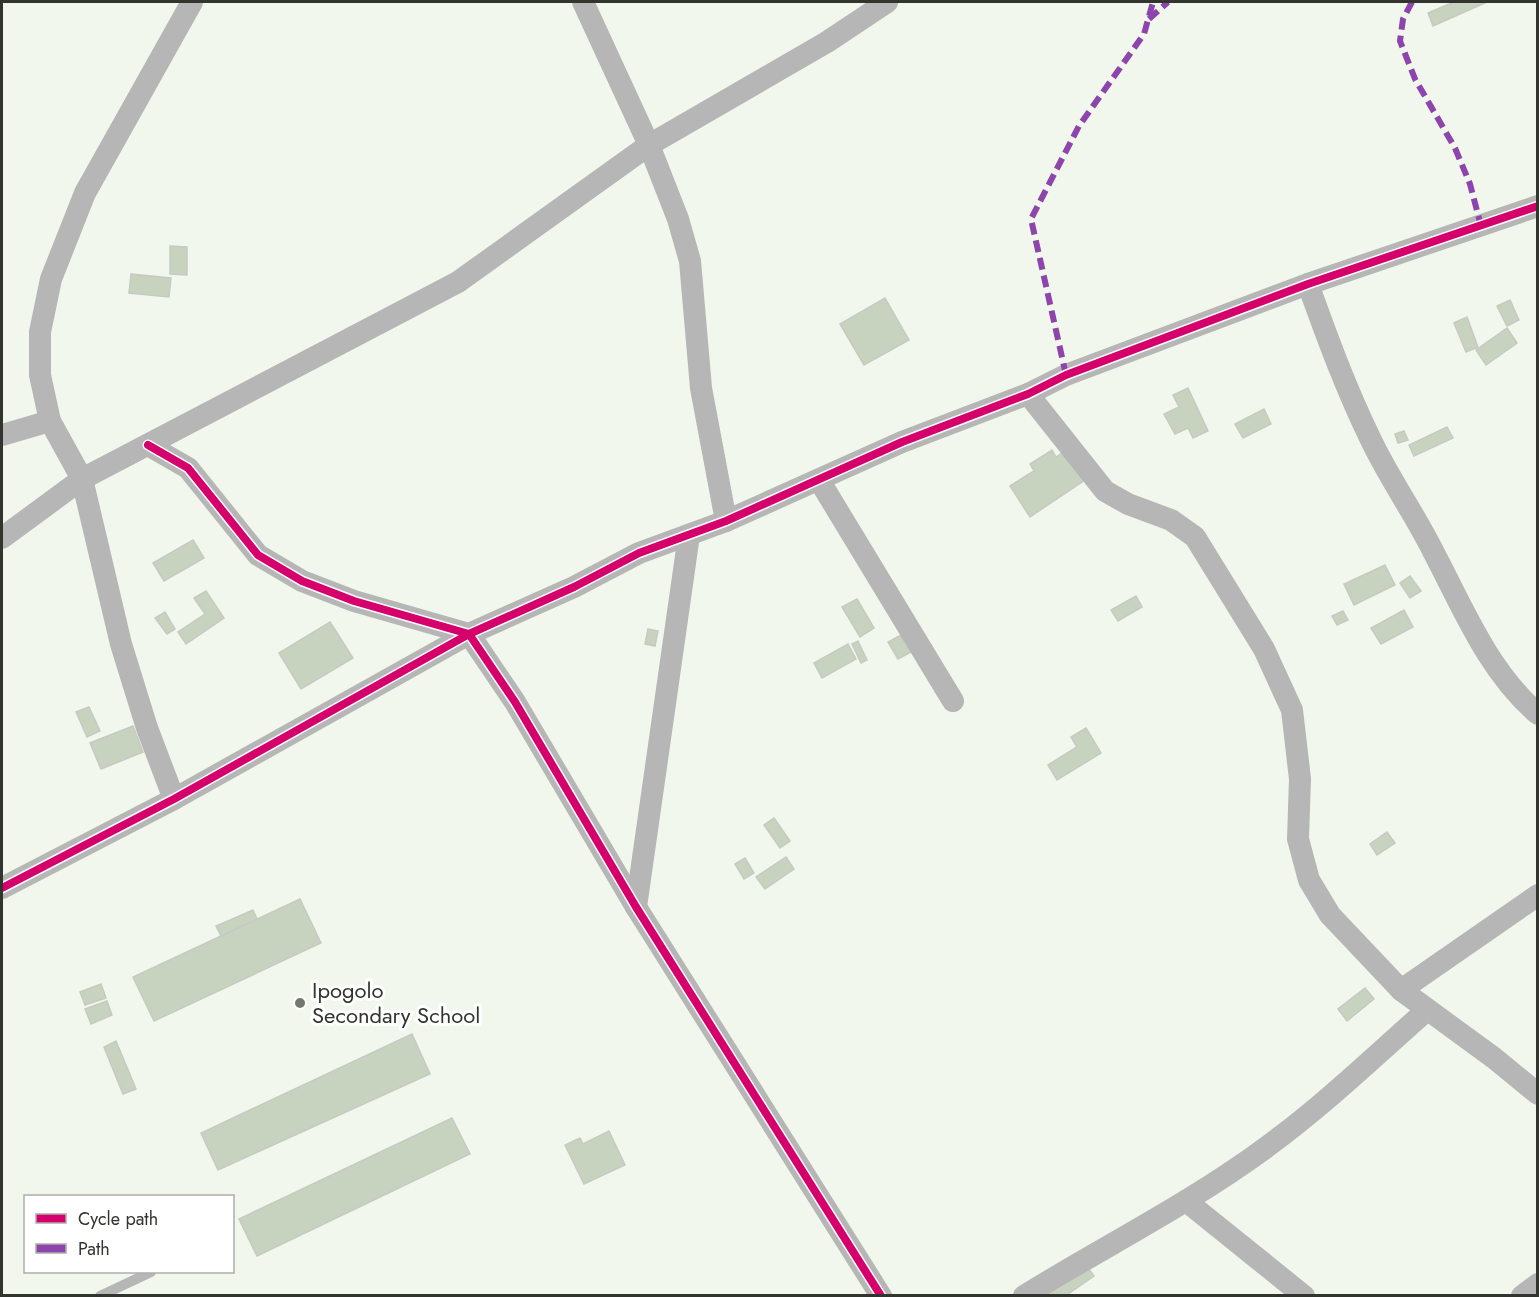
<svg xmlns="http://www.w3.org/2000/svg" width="1539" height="1297" font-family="Jost,sans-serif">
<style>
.building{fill:#c8d3bf;stroke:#c6cac2;stroke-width:1.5}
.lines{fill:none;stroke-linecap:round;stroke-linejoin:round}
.service{stroke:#b5b6b5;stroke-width:10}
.minor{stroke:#b5b6b5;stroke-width:22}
.quiet{stroke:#8e44ad;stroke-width:6;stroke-dasharray:12 6;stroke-linecap:butt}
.cycleway-casing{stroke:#fff;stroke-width:11}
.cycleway{stroke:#d6006c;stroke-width:8}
.poi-dot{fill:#747970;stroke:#fff;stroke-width:2}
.labels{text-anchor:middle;stroke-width:6;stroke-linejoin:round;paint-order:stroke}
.poi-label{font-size:22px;fill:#31352e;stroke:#fff;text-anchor:start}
</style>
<rect width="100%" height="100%" fill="#f1f7ec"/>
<g class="building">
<polygon points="1454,2 1487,2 1433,26 1428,13"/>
<polygon points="170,246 187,247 187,275 170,274"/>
<polygon points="131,274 171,278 169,297 129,293"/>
<polygon points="885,298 909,340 864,365 840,324"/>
<polygon points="1510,300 1519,320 1507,326 1497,306"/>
<polygon points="1467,317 1478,347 1466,352 1454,323"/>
<polygon points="1507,328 1517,343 1486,365 1476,350"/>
<polygon points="1188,388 1208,431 1193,438 1188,428 1175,434 1164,414 1179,407 1173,395"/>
<polygon points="1264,409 1271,424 1243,438 1235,424"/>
<polygon points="1447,427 1453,438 1414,456 1409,445"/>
<polygon points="1404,431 1408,440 1398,443 1395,434"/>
<polygon points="1068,449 1088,478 1030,517 1010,486 1034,471 1030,464 1052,450 1056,457"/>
<polygon points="193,540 204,558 164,581 153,563"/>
<polygon points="1385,565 1395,585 1354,605 1344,584"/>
<polygon points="1410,576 1421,591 1410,598 1400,583"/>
<polygon points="206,591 224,618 186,644 178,632 205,614 194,598"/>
<polygon points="1136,596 1142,607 1118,621 1111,610"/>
<polygon points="857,599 874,628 860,637 842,607"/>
<polygon points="1404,610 1413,627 1381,644 1371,628"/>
<polygon points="1343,611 1348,620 1337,625 1332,616"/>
<polygon points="165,612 175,629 167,634 155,618"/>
<polygon points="330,622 353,658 301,689 279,653"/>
<polygon points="648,629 658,631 655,646 645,644"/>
<polygon points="903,634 913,651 898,659 888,642"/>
<polygon points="858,641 867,660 861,663 852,644"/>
<polygon points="848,644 856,659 822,678 814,663"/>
<polygon points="89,707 100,731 87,737 76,712"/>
<polygon points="133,726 143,752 101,769 90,743"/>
<polygon points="1086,728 1101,753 1057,780 1048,765 1077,747 1071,737"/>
<polygon points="774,818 790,841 780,848 764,825"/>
<polygon points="1387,832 1395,843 1377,855 1370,844"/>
<polygon points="786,857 794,869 765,889 756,877"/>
<polygon points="745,858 754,873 744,879 735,864"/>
<polygon points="300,899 321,943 154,1021 133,977"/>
<polygon points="253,910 257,919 221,936 216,926"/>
<polygon points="101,984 106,998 85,1005 80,992"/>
<polygon points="1365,988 1374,999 1347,1021 1338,1009"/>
<polygon points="107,1001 112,1015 91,1024 85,1009"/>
<polygon points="412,1034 430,1074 218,1170 201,1133"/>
<polygon points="116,1041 136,1089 123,1094 104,1047"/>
<polygon points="452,1118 470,1154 257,1256 239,1219"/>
<polygon points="609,1131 625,1165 584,1184 565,1145 580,1138 583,1144"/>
<polygon points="1086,1265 1094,1276 1065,1296 1042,1296"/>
</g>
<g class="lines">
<polyline class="service" points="100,1296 151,1272"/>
<g class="minor">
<polyline points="583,2 649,145 678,219 690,261 701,388 726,521"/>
<path d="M1308 284C1327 337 1346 389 1371 440 1389 478 1414 513 1433 551 1463 608 1488 671 1538 714"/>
<polyline points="1028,394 1105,491 1128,504 1171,520 1195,537 1264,649 1292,710 1300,779 1298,839 1309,880 1330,915 1401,990 1494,1058 1538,1094"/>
<polyline points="2,435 50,421"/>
<polyline points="148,445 188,468 258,555 302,581 354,601 469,634 515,702 636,907 881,1296"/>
<polyline points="819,480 953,701"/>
<polyline points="2,538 82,479 458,282 649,145 827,42 887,2"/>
<polyline points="174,799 147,728 121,644 82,479 50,421 40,375 40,332 51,279 85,193 192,2"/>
<polyline points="2,888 174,799 469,634 574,587 639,553 726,521 902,442 1028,394 1066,375 1308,284 1538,206"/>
<polyline points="636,907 689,535"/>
<polyline points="1401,990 1538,895"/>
<polyline points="1186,1201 1304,1296"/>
<path d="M1024 1296C1105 1246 1191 1203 1268 1146 1324 1105 1375 1056 1427 1010"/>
<polyline points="1522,1296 1538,1284"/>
</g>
<g class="quiet">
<polyline points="1412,2 1403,19 1400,41 1415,79 1455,148 1470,184 1481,226"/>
<polyline points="1149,19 1168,2"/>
<polyline points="1066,375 1031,219 1079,126 1144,34 1153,2"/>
</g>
<g class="cycleway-casing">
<g id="cycleway">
<polyline points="148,445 188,468 258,555 302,581 354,601 469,634 515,702 636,907 881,1296"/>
<polyline points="2,888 174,799 469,634 574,587 639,553 726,521 902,442 1028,394 1066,375 1308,284 1538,206"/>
</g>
</g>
<use href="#cycleway" class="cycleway"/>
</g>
<circle class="poi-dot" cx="300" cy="1003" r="6"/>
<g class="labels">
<g class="poi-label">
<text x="312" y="998">Ipogolo<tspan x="312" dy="25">Secondary School</tspan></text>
</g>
</g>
<rect width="1539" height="1297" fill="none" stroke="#31352e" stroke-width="6"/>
<rect x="24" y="1195" width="210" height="78" fill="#ffffff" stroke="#adaeab" stroke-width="1.5"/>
<rect x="36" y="1214" width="30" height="9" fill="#d6006c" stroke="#adaeab" stroke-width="1.5"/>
<text x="78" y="1225" font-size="18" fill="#31352e">Cycle path</text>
<rect x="36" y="1244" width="30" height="9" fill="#8e44ad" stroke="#adaeab" stroke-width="1.5"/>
<text x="78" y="1255" font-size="18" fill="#31352e">Path</text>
</svg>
